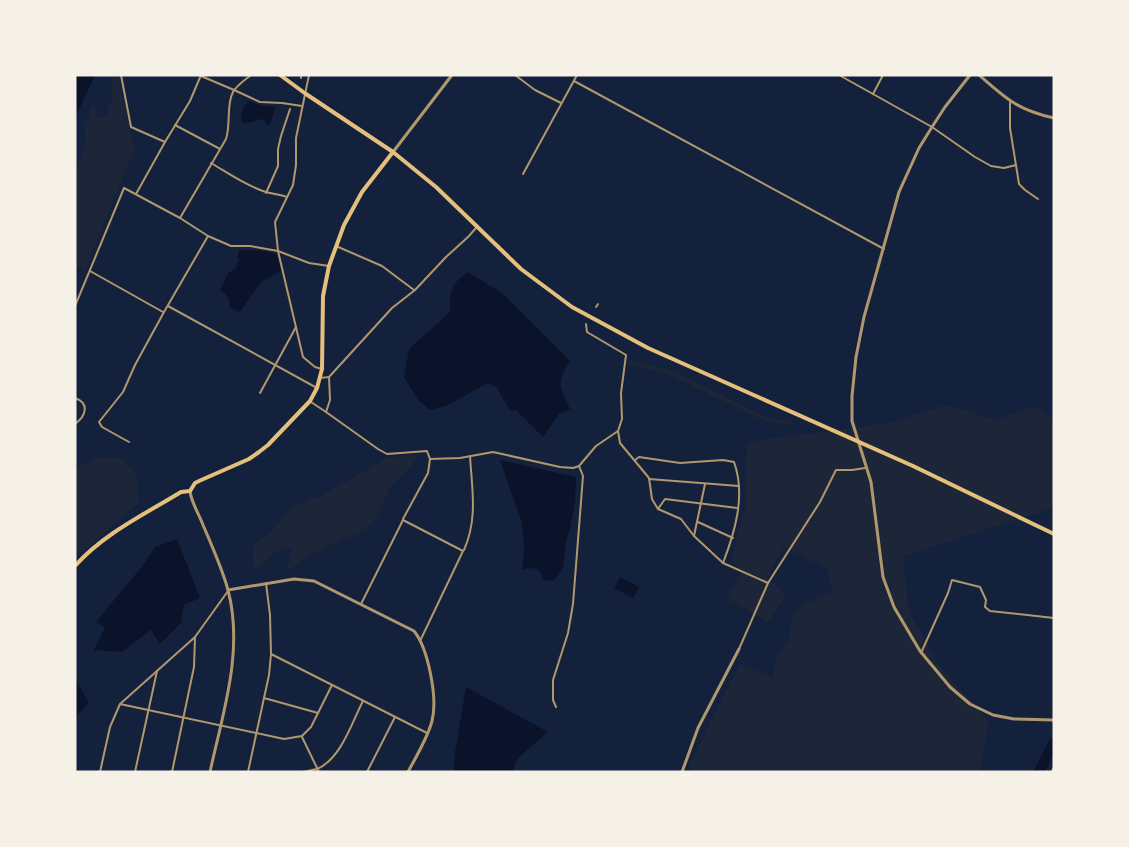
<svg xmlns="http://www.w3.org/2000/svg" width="1129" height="847" font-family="Commissioner,sans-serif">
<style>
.green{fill:#1d2539}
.water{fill:#0b132b}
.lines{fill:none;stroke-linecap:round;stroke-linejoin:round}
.river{stroke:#0b132b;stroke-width:10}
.minor{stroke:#b1986c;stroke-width:2}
.tertiary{stroke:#b1986c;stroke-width:3}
.secondary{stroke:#e5c07b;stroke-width:4}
.primary{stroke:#e5c07b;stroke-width:4}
</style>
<rect width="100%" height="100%" fill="#14213d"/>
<g class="green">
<polygon points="112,75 118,75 134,149 85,270 75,265 75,174 86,144 84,125 89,118 91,105 96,107 97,118 108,117 107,104 112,102"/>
<path d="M629 360C676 368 718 393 761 414L773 419 791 420 796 426 766 422 666 373 628 365Z"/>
<polygon points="946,405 997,420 1033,406 1054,419 1054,508 903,556 909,611 939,665 988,721 980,772 693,772 689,765 740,664 773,677 777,656 788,642 792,620 801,606 833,592 826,568 784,547 767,578 786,595 768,622 727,598 742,570 731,561 746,504 747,442 889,423"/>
<polygon points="417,455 418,458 390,488 376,518 367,528 307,557 288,571 287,567 293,547 281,548 261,565 258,567 253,566 253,548 254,544 271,532 288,511 310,499 316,499 387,458 402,456"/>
<polygon points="97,457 120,458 136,474 139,502 75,558 75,468"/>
</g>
<g class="water">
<polygon points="75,75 95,75 77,114 75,113"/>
<path d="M249 101 259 105 275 107 271 123 268 125 264 120 260 119 253 122 242 123C241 114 241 107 249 101Z"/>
<path d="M239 250H256L275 253 277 255 281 271 261 282 240 312 229 307C231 298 226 295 220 290L228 273 235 269 239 259 237 258Z"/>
<path d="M468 272 502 293 570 361C556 383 559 385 570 409L559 414 543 437 516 410 510 411 497 388 488 383 448 405 430 410 419 401 404 377 409 349 450 312C450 288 450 286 468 272Z"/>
<polygon points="500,460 576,477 575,503 570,529 566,541 563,567 554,581 544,580 538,569 530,568 522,570 524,550 522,523"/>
<polygon points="177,539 200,598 184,605 181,623 160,644 151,630 122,652 94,650 105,627 96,622 143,565 155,547"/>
<polygon points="620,577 639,587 633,598 614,588"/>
<polygon points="75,678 89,703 75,718"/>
<polygon points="466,687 548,732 518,758 512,772 454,772 455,752"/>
</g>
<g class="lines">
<polyline class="river" points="1039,772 1054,742"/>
<g class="minor">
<polyline points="121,75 131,127 165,142"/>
<polyline points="309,75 296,138 296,165 293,185 275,222 278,251 303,357 315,367 322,369"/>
<polyline points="515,75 535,90 561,103"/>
<polyline points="839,75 932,127 975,157 991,166 1004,168 1016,165"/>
<polyline points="201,76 234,90 260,102 282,103 302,106"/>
<polyline points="301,78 301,75"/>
<polyline points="574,81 884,249"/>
<polyline points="873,94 883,75"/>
<polyline points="1010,102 1010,128 1019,184 1025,190 1038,199"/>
<polyline points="175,125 220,149"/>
<path d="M211 163C228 173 245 185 263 191 271 194 279 194 287 197"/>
<polyline points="523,174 577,75"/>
<polyline points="266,193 278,166 278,149 281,136 290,109"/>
<polyline points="136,194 165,142 190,101 201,75"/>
<path d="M180 218 226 139C231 124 226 105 233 92 237 85 245 80 251 75"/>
<polyline points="336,246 382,266 414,290"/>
<polyline points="90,271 163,312"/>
<polyline points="75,306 124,188 180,218 208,236 231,246 250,246 278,251 309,263 329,266"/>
<polyline points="168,306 317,388"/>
<polyline points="596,307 598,304"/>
<polyline points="586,324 587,332 626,355 621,393 622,419 618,431 620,443 649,478 652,499 658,509 681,519 694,536 723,563 768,583"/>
<polyline points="329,377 392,308 415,290 446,257 468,237 476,228"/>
<polyline points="320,378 329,377 330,400 326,412 378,449 387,454 427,451 430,459 428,473 403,519"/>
<polyline points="260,393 296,327"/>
<path d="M75 398C90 403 86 416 75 424"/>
<polyline points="311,402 326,412"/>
<polyline points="129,442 102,427 99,422 123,392 135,365 164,312 208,236"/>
<polyline points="430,459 460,458 493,452 560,467 573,468 579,466 596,446 618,431"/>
<path d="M635 460 639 457 680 463 723 460 734 462C746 495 735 532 723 563"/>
<polyline points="649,479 739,486"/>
<polyline points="658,509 665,499 737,508"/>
<polyline points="698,522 733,538"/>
<polyline points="694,536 705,484"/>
<path d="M464 550C478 518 472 490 470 456"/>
<polyline points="361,604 403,520 463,551 421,639"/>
<polyline points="739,649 768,583 820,502 836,470 852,470 865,468"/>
<polyline points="921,653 948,593 952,580 980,587 986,600 985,607 990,611 1054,618"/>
<polyline points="271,654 427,733"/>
<polyline points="264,698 318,713"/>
<polyline points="120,704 284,739 302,736 311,727 332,685"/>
<polyline points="556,707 553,700 553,680 568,633 573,604 583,476 579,466"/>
<polyline points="302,737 319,772"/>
<polyline points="100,772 110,727 120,704 195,637 228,591"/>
<polyline points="135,772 157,671"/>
<polyline points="172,772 194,667 195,637"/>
<polyline points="248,772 269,675 271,654 270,615 266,583"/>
<path d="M303 772C307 771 313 770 317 769 341 759 352 722 363 701"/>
<polyline points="367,772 395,717"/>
</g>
<g class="tertiary">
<polyline points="970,75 945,107 932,127 919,148 899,192 864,317 856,357 852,396 852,421 871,482 883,577 894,607 920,651 950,687 970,704 993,715 1014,719 1054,720"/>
<path d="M979 75C1006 99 1018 110 1054 118"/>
<polyline points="393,152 452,75"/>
<path d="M190 491C191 502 199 514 203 525 212 546 222 568 228 590 244 651 223 712 210 772"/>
<path d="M228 590 294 579 314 581 414 631C428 648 438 698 432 721 428 737 416 757 408 772"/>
<polyline points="682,772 698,728 739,649"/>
<polyline points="1052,772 1054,768"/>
</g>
<path class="secondary" d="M75 566C103 534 145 514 181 492L190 491 195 483 199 481 249 459 259 452 268 445 310 401 317 388 322 369 323 296 329 266 344 225 362 192 393 152"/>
<polyline class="primary" points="280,75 306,94 393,152 436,187 521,269 572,307 648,348 913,466 1054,534"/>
</g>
<rect width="1129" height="847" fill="none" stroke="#f6f1e7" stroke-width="153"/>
</svg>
